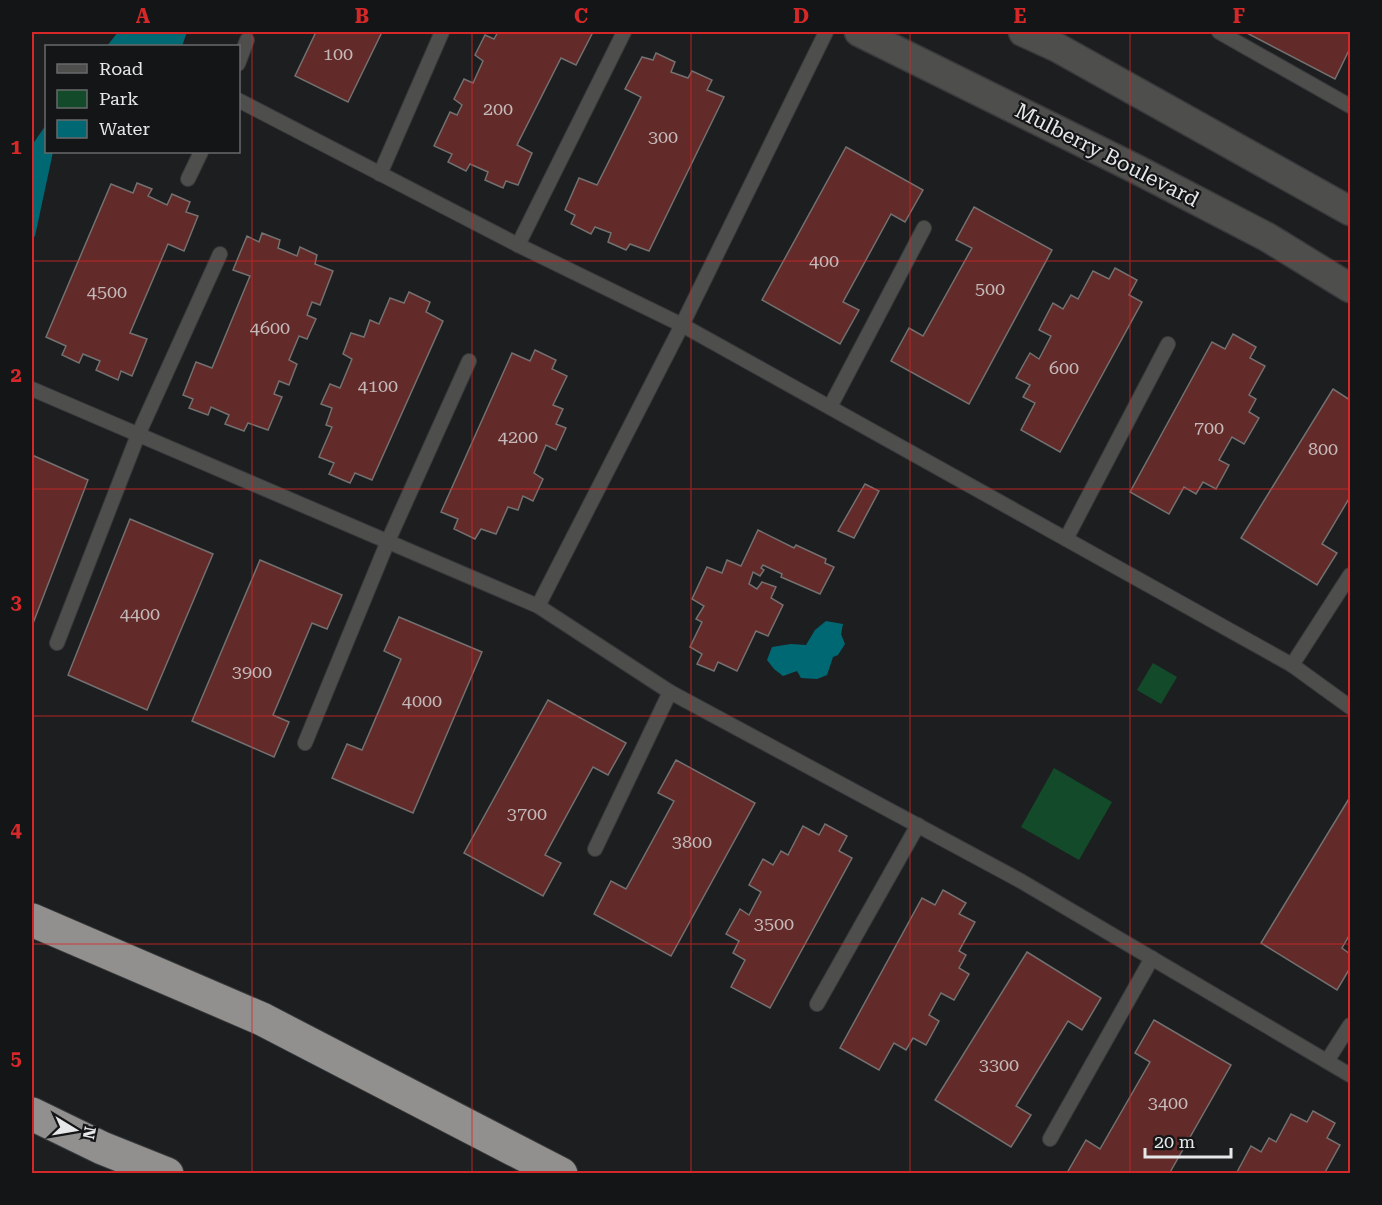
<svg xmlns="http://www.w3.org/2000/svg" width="1382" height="1205" font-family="'Roboto Serif',serif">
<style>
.green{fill:#134b2a}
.water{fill:#006873}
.building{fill:#622a29;stroke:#737070;stroke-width:1.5}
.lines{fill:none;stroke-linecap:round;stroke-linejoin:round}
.service-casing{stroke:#393a3c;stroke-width:16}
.minor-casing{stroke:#393a3c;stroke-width:31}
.motorway-casing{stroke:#393a3c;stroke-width:35}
.service{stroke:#4e4e4d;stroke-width:14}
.minor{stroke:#4e4e4d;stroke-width:28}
.motorway{stroke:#91908e;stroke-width:33}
.grid{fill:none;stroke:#d62828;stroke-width:1.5;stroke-opacity:0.55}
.labels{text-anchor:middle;stroke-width:4.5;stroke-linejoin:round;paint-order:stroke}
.number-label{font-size:18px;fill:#c5b8b9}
.street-label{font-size:21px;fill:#e6e7e9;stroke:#141517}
.neatline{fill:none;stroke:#d62828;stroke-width:2}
.grid-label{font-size:20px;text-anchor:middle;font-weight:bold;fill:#d62828}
</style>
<rect width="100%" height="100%" fill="#1d1e20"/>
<g class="green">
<polygon points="1153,663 1177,677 1161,704 1137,690"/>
<polygon points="1054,768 1112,802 1079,860 1021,827"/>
</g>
<g class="water">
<polygon points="118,32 187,32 182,46 107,46"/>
<polygon points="46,125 46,152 53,152 35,236 32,239 32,145"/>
<polygon points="826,621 843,624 841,634 845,644 838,655 833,657 827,675 817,679 801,678 797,671 783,676 774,669 767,660 772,647 791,644 806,645 815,630"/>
</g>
<g class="building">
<polygon points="316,32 382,32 348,102 295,76"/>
<polygon points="498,32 593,32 576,65 561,58 517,145 532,153 518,185 506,181 503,188 485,180 488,172 470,164 466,171 448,162 452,154 434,146 450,112 457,115 462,105 454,99 464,79 473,83 483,61 475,55 485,35 494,39"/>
<polygon points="1245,32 1350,32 1350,48 1335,79"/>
<polygon points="656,53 675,62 671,72 688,78 692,71 712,80 707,90 724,97 649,251 630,244 626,250 608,242 611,233 595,227 591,234 571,224 575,215 565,210 579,178 597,185 641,97 625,89 642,57 653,60"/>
<polygon points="846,147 923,190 905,222 891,214 843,302 859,310 840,344 762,300"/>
<polygon points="137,183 152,189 148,196 167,205 172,194 190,202 186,212 198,216 184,251 168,244 130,333 147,339 132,376 121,371 118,380 96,370 100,361 83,354 79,363 62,355 66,346 46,337 111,184 133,193"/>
<polygon points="974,207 1052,250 969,404 891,361 909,328 923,336 972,248 956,240"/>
<polygon points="262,233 280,240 278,248 297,256 300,247 317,255 315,264 333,271 320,305 312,302 307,315 316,319 307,339 299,336 289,360 297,364 289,385 279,381 274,394 282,397 268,430 248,423 244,431 225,424 229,415 211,407 208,415 189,408 193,399 183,395 196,362 212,368 250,276 233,270 247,236 259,242"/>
<polygon points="1115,268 1137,280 1129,295 1142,302 1060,452 1021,430 1035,403 1023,397 1030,385 1016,378 1030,353 1039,359 1051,336 1039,330 1053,303 1063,309 1071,295 1078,299 1093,271 1109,279"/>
<polygon points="409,292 430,302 426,312 443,321 372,480 355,473 350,483 329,474 334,463 319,457 332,427 326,425 332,408 321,404 330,384 340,388 352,359 343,354 351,333 364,337 370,320 379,324 390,298 404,303"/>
<polygon points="1233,334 1256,347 1250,358 1265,366 1249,395 1256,399 1249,412 1259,418 1244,444 1232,437 1219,460 1229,465 1216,489 1203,482 1196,494 1184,487 1169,514 1130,492 1212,342 1225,349"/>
<polygon points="535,350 556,360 552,369 567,376 553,405 563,409 556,424 566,428 556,450 546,445 534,473 543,479 533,501 523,496 518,510 508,507 496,534 481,529 475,539 454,529 458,519 441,512 512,353 530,361"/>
<polygon points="1333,389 1350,400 1350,497 1322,544 1337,553 1317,585 1241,538"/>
<polygon points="32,455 88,480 32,626"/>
<polygon points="865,484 879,491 854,538 838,531"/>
<polygon points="130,519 213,554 147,710 68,675"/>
<polygon points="758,530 794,548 796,545 826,559 825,563 834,567 820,594 781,577 782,574 763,565 761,568 764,570 760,576 753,572 749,584 757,589 762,582 776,587 771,598 783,605 768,636 756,631 737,671 718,662 714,671 697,664 702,654 690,647 702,622 696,619 704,606 692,599 707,567 722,573 727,560 741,566"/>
<polygon points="260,560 342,595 327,629 312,623 273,715 289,722 274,757 192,721"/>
<polygon points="399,617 482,652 413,813 332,778 347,744 362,750 401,659 384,651"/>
<polygon points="548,700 626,743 608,775 593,767 545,855 561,863 543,896 464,853"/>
<polygon points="676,760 755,803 671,956 594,914 611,881 626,889 674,801 658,793"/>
<polygon points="1350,797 1350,934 1342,948 1350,954 1350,968 1337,990 1261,943"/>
<polygon points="825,824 847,836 839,851 852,858 770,1008 731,987 745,960 733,953 739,941 726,934 740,909 749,915 761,892 749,885 763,859 773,865 781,851 788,855 803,826 819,835"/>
<polygon points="943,890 966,903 959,914 975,922 959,951 966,955 959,968 969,974 954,1000 941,993 929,1015 939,1021 926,1045 913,1038 906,1050 894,1043 879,1070 840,1048 922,898 935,905"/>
<polygon points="1027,952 1101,998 1082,1030 1068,1021 1016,1106 1031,1115 1011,1147 935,1100"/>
<polygon points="1154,1020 1231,1065 1169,1174 1069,1174 1067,1173 1086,1140 1100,1149 1150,1062 1135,1053"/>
<polygon points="1313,1111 1335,1123 1327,1138 1340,1145 1324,1174 1239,1174 1237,1172 1251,1146 1261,1152 1269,1138 1276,1142 1291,1114 1307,1122"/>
</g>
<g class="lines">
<g class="service-casing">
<g id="service">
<polyline points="1219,32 1350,106"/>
<polyline points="238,64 247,40"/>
<polyline points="238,100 518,245 682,325 1292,665 1350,707"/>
<polyline points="380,174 442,32"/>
<polyline points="188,179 201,152"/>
<polyline points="518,245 624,32"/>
<polyline points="32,389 538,606 670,692 1019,880 1350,1075"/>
<polyline points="830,407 924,228"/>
<polyline points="1066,539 1168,344"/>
<polyline points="538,606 682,325 826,32"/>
<polyline points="57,643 138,435 220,254"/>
<polyline points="1292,665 1350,575"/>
<polyline points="305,743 388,541 469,361"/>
<polyline points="595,849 670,692"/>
<polyline points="817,1004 918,825"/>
<polyline points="1327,1061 1350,1025"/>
<polyline points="1050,1139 1152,958"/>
</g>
</g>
<g class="minor-casing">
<g id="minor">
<polyline points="859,32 1136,169 1267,237 1350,288"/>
<polyline points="1023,32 1058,48 1350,211"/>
</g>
</g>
<g class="motorway-casing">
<g id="motorway">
<polyline points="32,920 262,1019 561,1174"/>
<polyline points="32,1114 102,1148 167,1174"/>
</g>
</g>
<use href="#service" class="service"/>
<use href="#minor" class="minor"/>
<use href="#motorway" class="motorway"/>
</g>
<path class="grid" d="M252 32V1174M472 32V1174M691 32V1174M910 32V1174M1130 32V1174M32 261H1350M32 489H1350M32 716H1350M32 944H1350"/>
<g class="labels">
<g class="number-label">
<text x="338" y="60">100</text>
<text x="498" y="115">200</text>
<text x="663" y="143">300</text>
<text x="824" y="267">400</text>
<text x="990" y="295">500</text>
<text x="107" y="298">4500</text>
<text x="270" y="334">4600</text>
<text x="1064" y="374">600</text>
<text x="378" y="392">4100</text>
<text x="1209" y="434">700</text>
<text x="518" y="443">4200</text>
<text x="1323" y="455">800</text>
<text x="140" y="620">4400</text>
<text x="252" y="678">3900</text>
<text x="422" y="707">4000</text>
<text x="527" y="820">3700</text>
<text x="692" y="848">3800</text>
<text x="774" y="930">3500</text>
<text x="999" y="1071">3300</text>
<text x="1168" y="1109">3400</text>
</g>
<g class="street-label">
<text transform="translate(1107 155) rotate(27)" y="7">Mulberry Boulevard</text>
</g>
</g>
<rect width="1382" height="1205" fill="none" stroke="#141517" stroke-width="66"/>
<rect x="45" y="45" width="195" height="108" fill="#141517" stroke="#68696b" stroke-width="1.5"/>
<rect x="57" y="64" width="30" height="9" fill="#4e4e4d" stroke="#68696b" stroke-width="1.5"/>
<text x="99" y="75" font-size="18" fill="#e6e7e9">Road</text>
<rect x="57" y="90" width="30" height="18" fill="#134b2a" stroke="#68696b" stroke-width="1.5"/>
<text x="99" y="105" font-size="18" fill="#e6e7e9">Park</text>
<rect x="57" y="120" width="30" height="18" fill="#006873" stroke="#68696b" stroke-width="1.5"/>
<text x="99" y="135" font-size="18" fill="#e6e7e9">Water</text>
<g transform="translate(75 1130) rotate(101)" stroke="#141517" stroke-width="4.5" paint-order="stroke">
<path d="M0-4.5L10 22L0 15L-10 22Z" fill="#e6e7e9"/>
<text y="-9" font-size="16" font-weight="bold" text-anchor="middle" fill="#e6e7e9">N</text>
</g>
<path d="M1145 1148v9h86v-9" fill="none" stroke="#e6e7e9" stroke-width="3"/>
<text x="1154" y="1148" font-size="18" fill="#e6e7e9" stroke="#141517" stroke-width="4.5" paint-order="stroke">20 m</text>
<rect x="33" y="33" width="1316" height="1139" class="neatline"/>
<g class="grid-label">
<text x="143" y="23">A</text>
<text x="362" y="23">B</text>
<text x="581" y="23">C</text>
<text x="801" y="23">D</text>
<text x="1020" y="23">E</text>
<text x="1239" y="23">F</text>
<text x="16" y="154">1</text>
<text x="16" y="382">2</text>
<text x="16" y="609">3</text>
<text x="16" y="837">4</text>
<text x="16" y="1065">5</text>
</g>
</svg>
